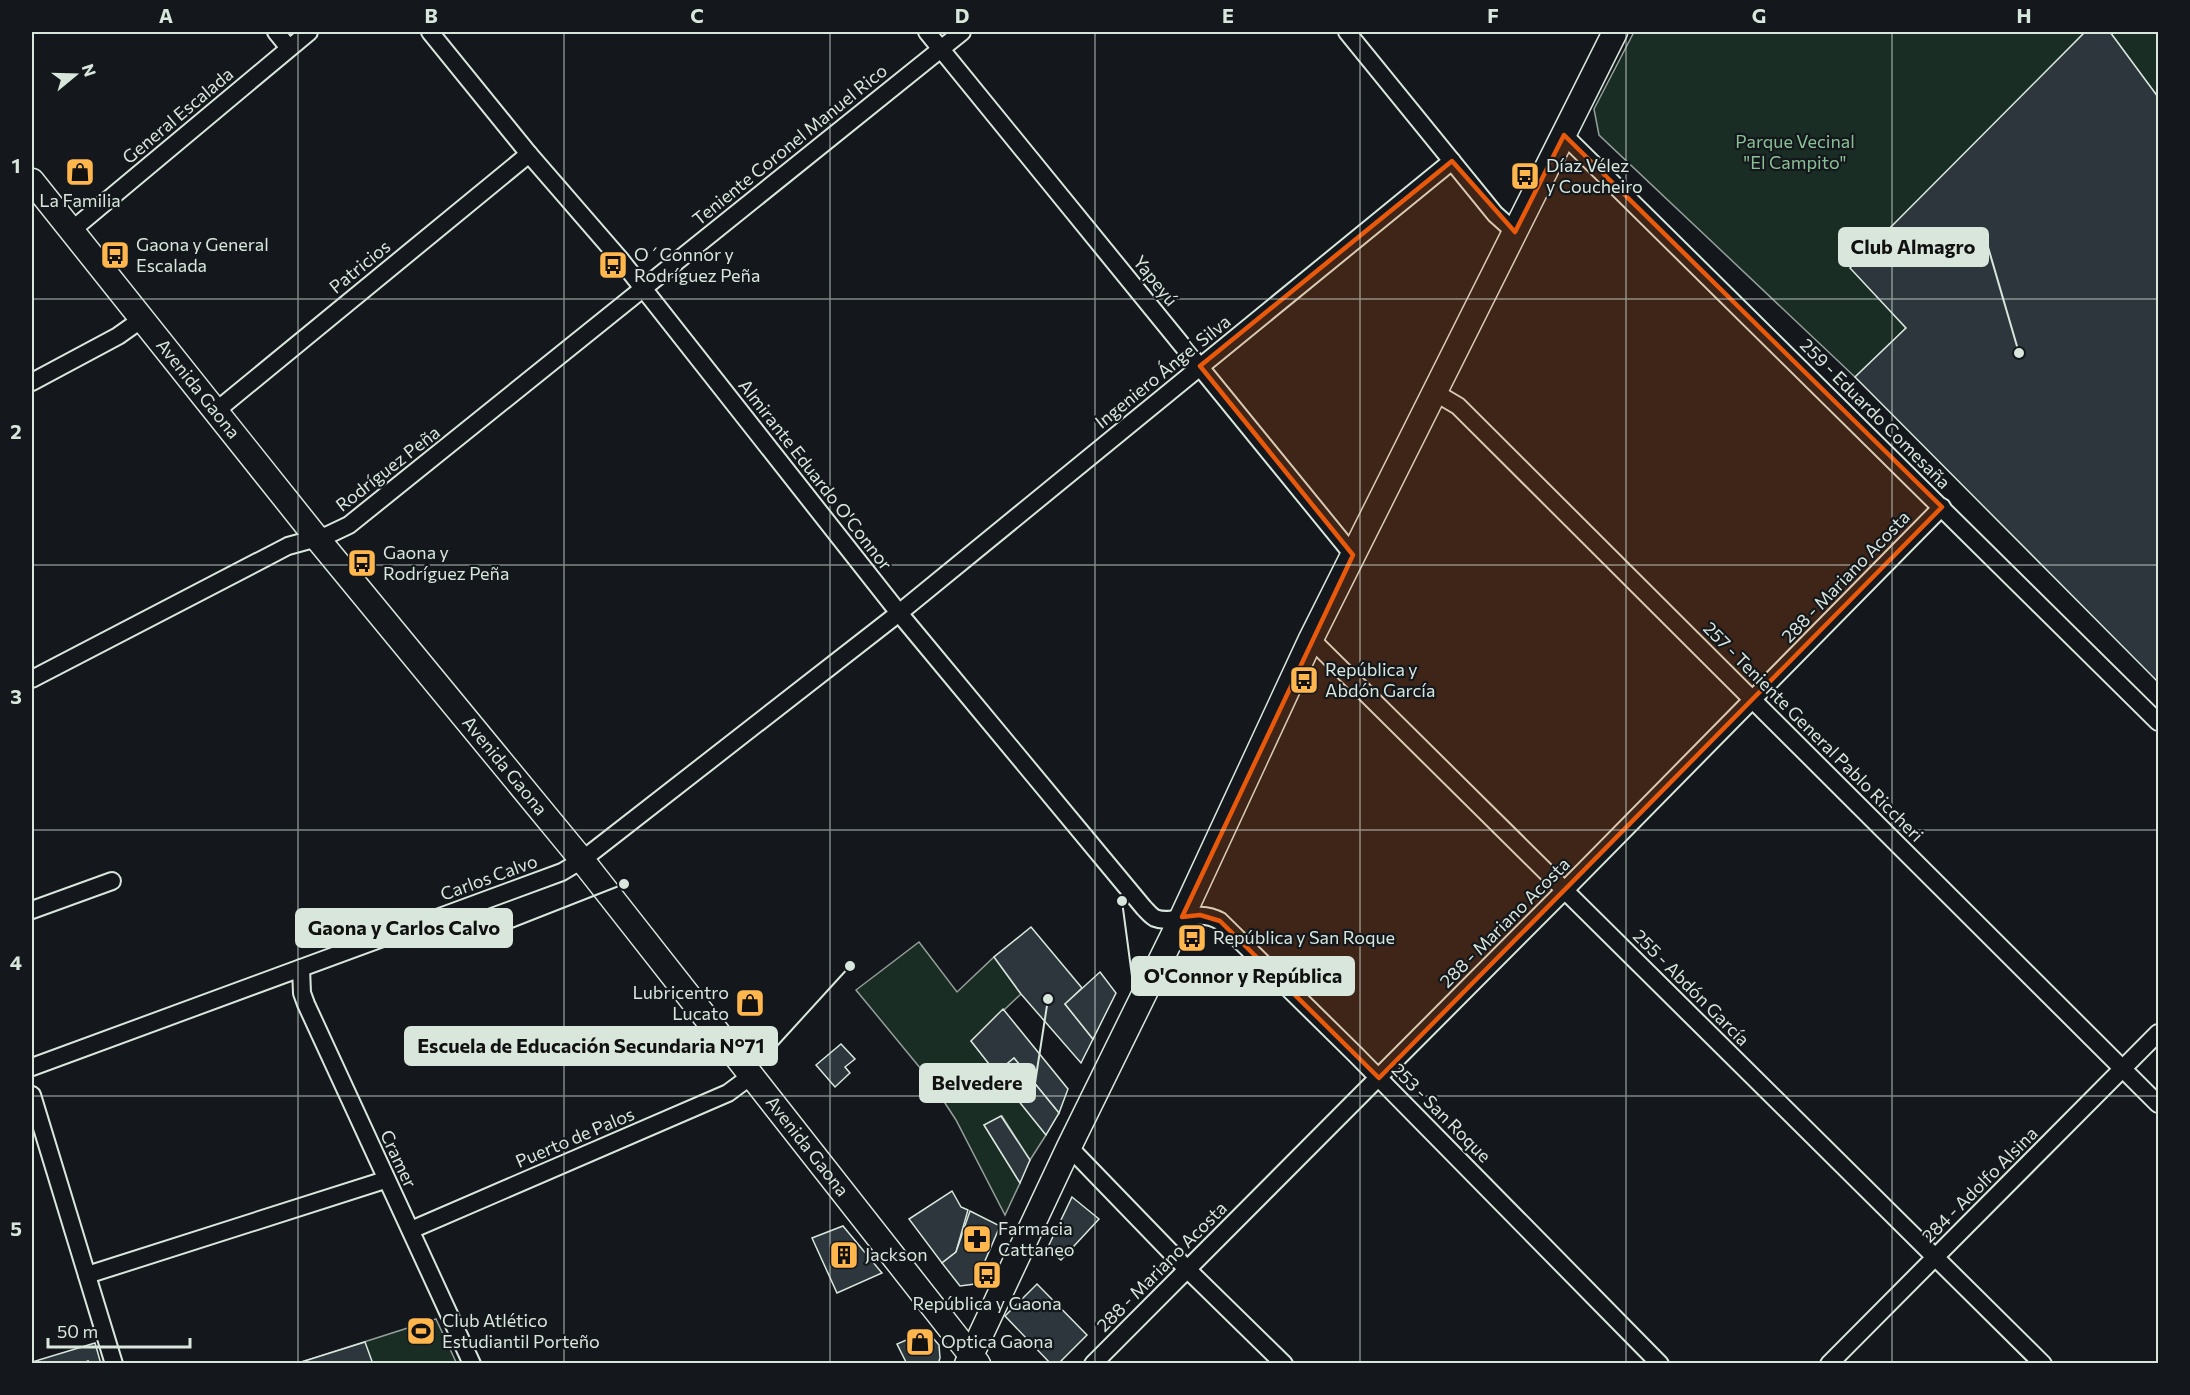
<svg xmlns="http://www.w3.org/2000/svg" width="2190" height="1395" font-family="Commissioner,sans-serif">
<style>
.green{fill:#1a2d24;stroke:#939e99;stroke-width:1.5}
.building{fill:#2c363c;stroke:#d8e6dc;stroke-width:1.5}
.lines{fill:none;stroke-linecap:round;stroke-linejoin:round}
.street-casing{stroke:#d8e6dc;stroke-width:20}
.secondary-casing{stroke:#d8e6dc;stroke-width:27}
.street{stroke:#14181c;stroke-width:16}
.secondary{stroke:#14181c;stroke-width:24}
.marked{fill:#e8590c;fill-opacity:0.2;stroke:#e8590c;stroke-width:4.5;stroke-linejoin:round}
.grid{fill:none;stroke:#d8e6dc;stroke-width:1.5;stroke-opacity:0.55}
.labels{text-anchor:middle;stroke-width:4.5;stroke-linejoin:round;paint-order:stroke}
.street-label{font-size:18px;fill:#d8e6dc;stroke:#14181c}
.park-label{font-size:18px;fill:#8ac095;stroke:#14181c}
.poi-label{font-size:18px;fill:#d8e6dc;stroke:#14181c;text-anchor:start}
.leader{fill:none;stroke:#d8e6dc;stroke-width:2}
.callout-dot{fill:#d8e6dc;stroke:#14181c;stroke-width:2}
.callout{fill:#d8e6dc;stroke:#d8e6dc;stroke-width:2}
.callout-label{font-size:20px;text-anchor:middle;font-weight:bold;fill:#111}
.neatline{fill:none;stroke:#d8e6dc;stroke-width:2}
.grid-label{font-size:20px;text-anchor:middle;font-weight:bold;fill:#d8e6dc}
</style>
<rect width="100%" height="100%" fill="#14181c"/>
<g class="green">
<polygon points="1634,32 2085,32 1851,268 1906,328 1855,377 1599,135 1594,109"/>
<polygon points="2110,32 2158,32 2158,97"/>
<polygon points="919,942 957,992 994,957 1021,994 971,1041 1046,1135 1030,1160 1002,1116 984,1125 1020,1183 1005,1215 956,1120 930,1080 856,990"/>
<polygon points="436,1319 456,1362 295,1364"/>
</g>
<g class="building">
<polygon points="2085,32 2110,32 2158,97 2158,682 1855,377 1906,328 1850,268"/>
<polygon points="1031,927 1082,988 1065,1004 1093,1039 1081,1063 1021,994 994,957"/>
<polygon points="1100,972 1116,993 1093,1039 1065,1004"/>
<polygon points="1003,1009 1068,1089 1059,1113 1014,1058 996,1073 971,1041"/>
<polygon points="841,1044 855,1059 845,1067 850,1073 835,1087 816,1065"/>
<polygon points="1014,1058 1059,1113 1046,1135 996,1073"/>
<polygon points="1001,1116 1030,1160 1020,1183 984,1125"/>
<polygon points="952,1191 961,1207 968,1210 956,1252 942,1263 909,1219"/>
<polygon points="1072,1197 1099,1219 1061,1260 1047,1249"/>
<polygon points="970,1211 1000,1226 975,1284 960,1286 942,1263 956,1252"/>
<polygon points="843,1226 882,1273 837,1293 812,1238"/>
<polygon points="1037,1284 1087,1335 1058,1364 1051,1364 1005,1316"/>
<polygon points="927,1331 939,1345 940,1358 938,1364 907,1364 897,1344"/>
<polygon points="365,1342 373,1364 295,1364"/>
<polygon points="95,1343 101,1364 88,1364 88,1361 81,1364 32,1364 32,1362"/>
</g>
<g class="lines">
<g class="street-casing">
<g id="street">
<polyline points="276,32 289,48"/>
<path d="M430 32 529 154 620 259 899 613 1144 908C1147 911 1151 916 1155 918 1174 926 1196 907 1220 921L1355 1054 1660 1364"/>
<polyline points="927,32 1353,555"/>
<polyline points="1347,32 1495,214 1515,232"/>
<polyline points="1564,135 2158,722"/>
<polyline points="72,230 309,32"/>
<polyline points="32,382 118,336 142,319"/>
<polyline points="1436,393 1458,406 2158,1104"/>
<polyline points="216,411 529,154"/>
<polyline points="1311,639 2043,1364"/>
<polyline points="32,679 288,546 328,535 349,525 962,32"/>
<polyline points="32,910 112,881"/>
<polyline points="301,968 302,993 306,1004 472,1364"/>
<polyline points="32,1067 562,872 582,860 899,613 1452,161"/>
<polyline points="32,1095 114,1364"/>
<polyline points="1069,1147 1187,1269 1284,1364"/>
<polyline points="411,1230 728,1093 751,1076"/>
<polyline points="87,1275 385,1180"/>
<polyline points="1093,1364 1564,891 1942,507"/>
<polyline points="1829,1364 2158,1033"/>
</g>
</g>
<g class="secondary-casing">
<g id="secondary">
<path id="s1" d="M32 181 316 537 582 860 978 1364"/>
<polyline points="967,1364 1069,1147 1182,917 1311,639 1615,32"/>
</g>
</g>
<use href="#street" class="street"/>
<use href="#secondary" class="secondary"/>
</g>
<path class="marked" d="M1564 135 1942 507 1379 1078 1220 921 1200 915 1182 917 1353 555 1200 366 1452 161 1515 232Z"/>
<path class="grid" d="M298 32V1364M564 32V1364M830 32V1364M1095 32V1364M1360 32V1364M1626 32V1364M1892 32V1364M32 299H2158M32 565H2158M32 830H2158M32 1096H2158"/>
<defs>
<g id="shop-square" transform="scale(1.5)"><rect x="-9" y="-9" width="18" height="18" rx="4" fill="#ffb74d" stroke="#14181c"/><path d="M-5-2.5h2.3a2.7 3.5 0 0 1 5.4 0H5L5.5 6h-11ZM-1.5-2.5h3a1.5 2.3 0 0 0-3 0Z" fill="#111"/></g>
<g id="bus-square" transform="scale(1.5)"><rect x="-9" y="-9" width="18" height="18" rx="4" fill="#ffb74d" stroke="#14181c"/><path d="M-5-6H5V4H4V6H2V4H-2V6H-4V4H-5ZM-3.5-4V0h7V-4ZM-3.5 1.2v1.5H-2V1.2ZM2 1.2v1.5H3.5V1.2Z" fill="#111"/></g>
<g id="pharmacy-square" transform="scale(1.5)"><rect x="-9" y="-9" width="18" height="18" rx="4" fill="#ffb74d" stroke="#14181c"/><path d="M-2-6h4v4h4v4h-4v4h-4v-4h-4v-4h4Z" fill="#111"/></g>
<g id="building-square" transform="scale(1.5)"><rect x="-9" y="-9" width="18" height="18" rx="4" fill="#ffb74d" stroke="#14181c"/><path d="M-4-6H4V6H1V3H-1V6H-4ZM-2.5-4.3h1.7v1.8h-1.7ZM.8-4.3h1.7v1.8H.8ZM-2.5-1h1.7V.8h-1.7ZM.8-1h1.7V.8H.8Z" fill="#111"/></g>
<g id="stadium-square" transform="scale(1.5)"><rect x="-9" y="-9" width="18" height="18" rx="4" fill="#ffb74d" stroke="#14181c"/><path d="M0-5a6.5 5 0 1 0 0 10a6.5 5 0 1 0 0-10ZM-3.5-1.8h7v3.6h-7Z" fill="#111"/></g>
</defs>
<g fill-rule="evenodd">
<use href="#shop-square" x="80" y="172"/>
<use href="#bus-square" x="1525" y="176"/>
<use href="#bus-square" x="115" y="255"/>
<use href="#bus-square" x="613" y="265"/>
<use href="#bus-square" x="362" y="563"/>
<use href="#bus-square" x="1304" y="680"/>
<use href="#bus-square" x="1192" y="938"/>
<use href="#shop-square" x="750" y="1003"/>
<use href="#pharmacy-square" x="977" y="1239"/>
<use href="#building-square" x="844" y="1255"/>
<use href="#bus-square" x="987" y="1275"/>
<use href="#stadium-square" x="421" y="1331"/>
<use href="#shop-square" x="920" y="1342"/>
</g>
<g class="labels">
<g class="street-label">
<text transform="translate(178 116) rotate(-40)" y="6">General Escalada</text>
<text transform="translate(790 145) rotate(-39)" y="6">Teniente Coronel Manuel Rico</text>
<text transform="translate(360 267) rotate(-39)" y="6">Patricios</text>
<text transform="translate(1155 281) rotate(51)" y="6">Yapeyú</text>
<text transform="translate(1163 372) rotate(-39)" y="6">Ingeniero Ángel Silva</text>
<text dy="6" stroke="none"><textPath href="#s1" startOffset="266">Avenida Gaona</textPath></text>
<text transform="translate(1875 414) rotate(45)" y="6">259 - Eduardo Comesaña</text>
<text transform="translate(388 469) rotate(-38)" y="6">Rodríguez Peña</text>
<text transform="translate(815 475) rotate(52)" y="6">Almirante Eduardo O'Connor</text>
<text transform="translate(1846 577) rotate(-46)" y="6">288 - Mariano Acosta</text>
<text transform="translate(1813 732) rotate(45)" y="6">257 - Teniente General Pablo Riccheri</text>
<text dy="6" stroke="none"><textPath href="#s1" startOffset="752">Avenida Gaona</textPath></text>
<text transform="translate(489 878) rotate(-20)" y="6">Carlos Calvo</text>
<text transform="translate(1505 923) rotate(-45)" y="6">288 - Mariano Acosta</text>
<text transform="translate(1691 988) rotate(45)" y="6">255 - Abdón García</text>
<text transform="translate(1441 1113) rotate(45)" y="6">253 - San Roque</text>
<text transform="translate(575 1138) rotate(-23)" y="6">Puerto de Palos</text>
<text dy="6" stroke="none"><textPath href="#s1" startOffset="1238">Avenida Gaona</textPath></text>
<text transform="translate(398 1159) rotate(65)" y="6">Cramer</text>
<text transform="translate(1980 1185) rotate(-45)" y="6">284 - Adolfo Alsina</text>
<text transform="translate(1162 1267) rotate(-45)" y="6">288 - Mariano Acosta</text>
</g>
<g class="park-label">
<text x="1795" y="148">Parque Vecinal<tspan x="1795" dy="21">"El Campito"</tspan></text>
</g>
<g class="poi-label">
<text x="1546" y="172">Díaz Vélez<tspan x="1546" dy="21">y Coucheiro</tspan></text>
<text x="80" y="207" text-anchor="middle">La Familia</text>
<text x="136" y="251">Gaona y General<tspan x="136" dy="21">Escalada</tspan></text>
<text x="634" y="261">O´Connor y<tspan x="634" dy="21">Rodríguez Peña</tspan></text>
<text x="383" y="559">Gaona y<tspan x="383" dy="21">Rodríguez Peña</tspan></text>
<text x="1325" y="676">República y<tspan x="1325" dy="21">Abdón García</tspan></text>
<text x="1213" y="944">República y San Roque</text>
<text x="729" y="999" text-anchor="end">Lubricentro<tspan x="729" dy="21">Lucato</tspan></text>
<text x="998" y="1235">Farmacia<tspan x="998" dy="21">Cattaneo</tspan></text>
<text x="865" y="1261">Jackson</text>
<text x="987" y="1310" text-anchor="middle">República y Gaona</text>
<text x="442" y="1327">Club Atlético<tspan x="442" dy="21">Estudiantil Porteño</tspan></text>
<text x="941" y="1348">Optica Gaona</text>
</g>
</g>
<path class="leader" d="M2019 353L1988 247M624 884L512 928M1122 901L1132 976M850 966L777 1046M1048 999L1035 1083"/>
<g class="callout-dot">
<circle cx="2019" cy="353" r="6"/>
<circle cx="624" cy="884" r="6"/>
<circle cx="1122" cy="901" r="6"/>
<circle cx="850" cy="966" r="6"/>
<circle cx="1048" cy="999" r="6"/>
</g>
<g class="callout">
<rect x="1839" y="228" width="149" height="38" rx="6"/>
<rect x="296" y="909" width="216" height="38" rx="6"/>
<rect x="1132" y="957" width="222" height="38" rx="6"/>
<rect x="405" y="1027" width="372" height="38" rx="6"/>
<rect x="920" y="1064" width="115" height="38" rx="6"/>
</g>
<g class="callout-label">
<text x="1913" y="254">Club Almagro</text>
<text x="404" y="935">Gaona y Carlos Calvo</text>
<text x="1243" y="983">O'Connor y República</text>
<text x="591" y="1053">Escuela de Educación Secundaria N°71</text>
<text x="977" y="1090">Belvedere</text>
</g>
<rect width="2190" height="1395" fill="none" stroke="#14181c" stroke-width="66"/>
<g transform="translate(75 75) rotate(71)" stroke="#14181c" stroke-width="4.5" paint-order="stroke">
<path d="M0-4.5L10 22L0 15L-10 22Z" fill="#d8e6dc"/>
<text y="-9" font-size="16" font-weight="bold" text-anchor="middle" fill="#d8e6dc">N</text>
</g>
<path d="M48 1338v9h142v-9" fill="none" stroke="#d8e6dc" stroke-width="3"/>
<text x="57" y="1338" font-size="18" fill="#d8e6dc" stroke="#14181c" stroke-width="4.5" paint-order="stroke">50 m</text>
<rect x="33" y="33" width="2124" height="1329" class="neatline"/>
<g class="grid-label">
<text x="166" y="23">A</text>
<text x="431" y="23">B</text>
<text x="697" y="23">C</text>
<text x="962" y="23">D</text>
<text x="1228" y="23">E</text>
<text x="1493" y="23">F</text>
<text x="1759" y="23">G</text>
<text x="2024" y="23">H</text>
<text x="16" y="173">1</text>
<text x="16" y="439">2</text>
<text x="16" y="704">3</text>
<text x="16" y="970">4</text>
<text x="16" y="1236">5</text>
</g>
</svg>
